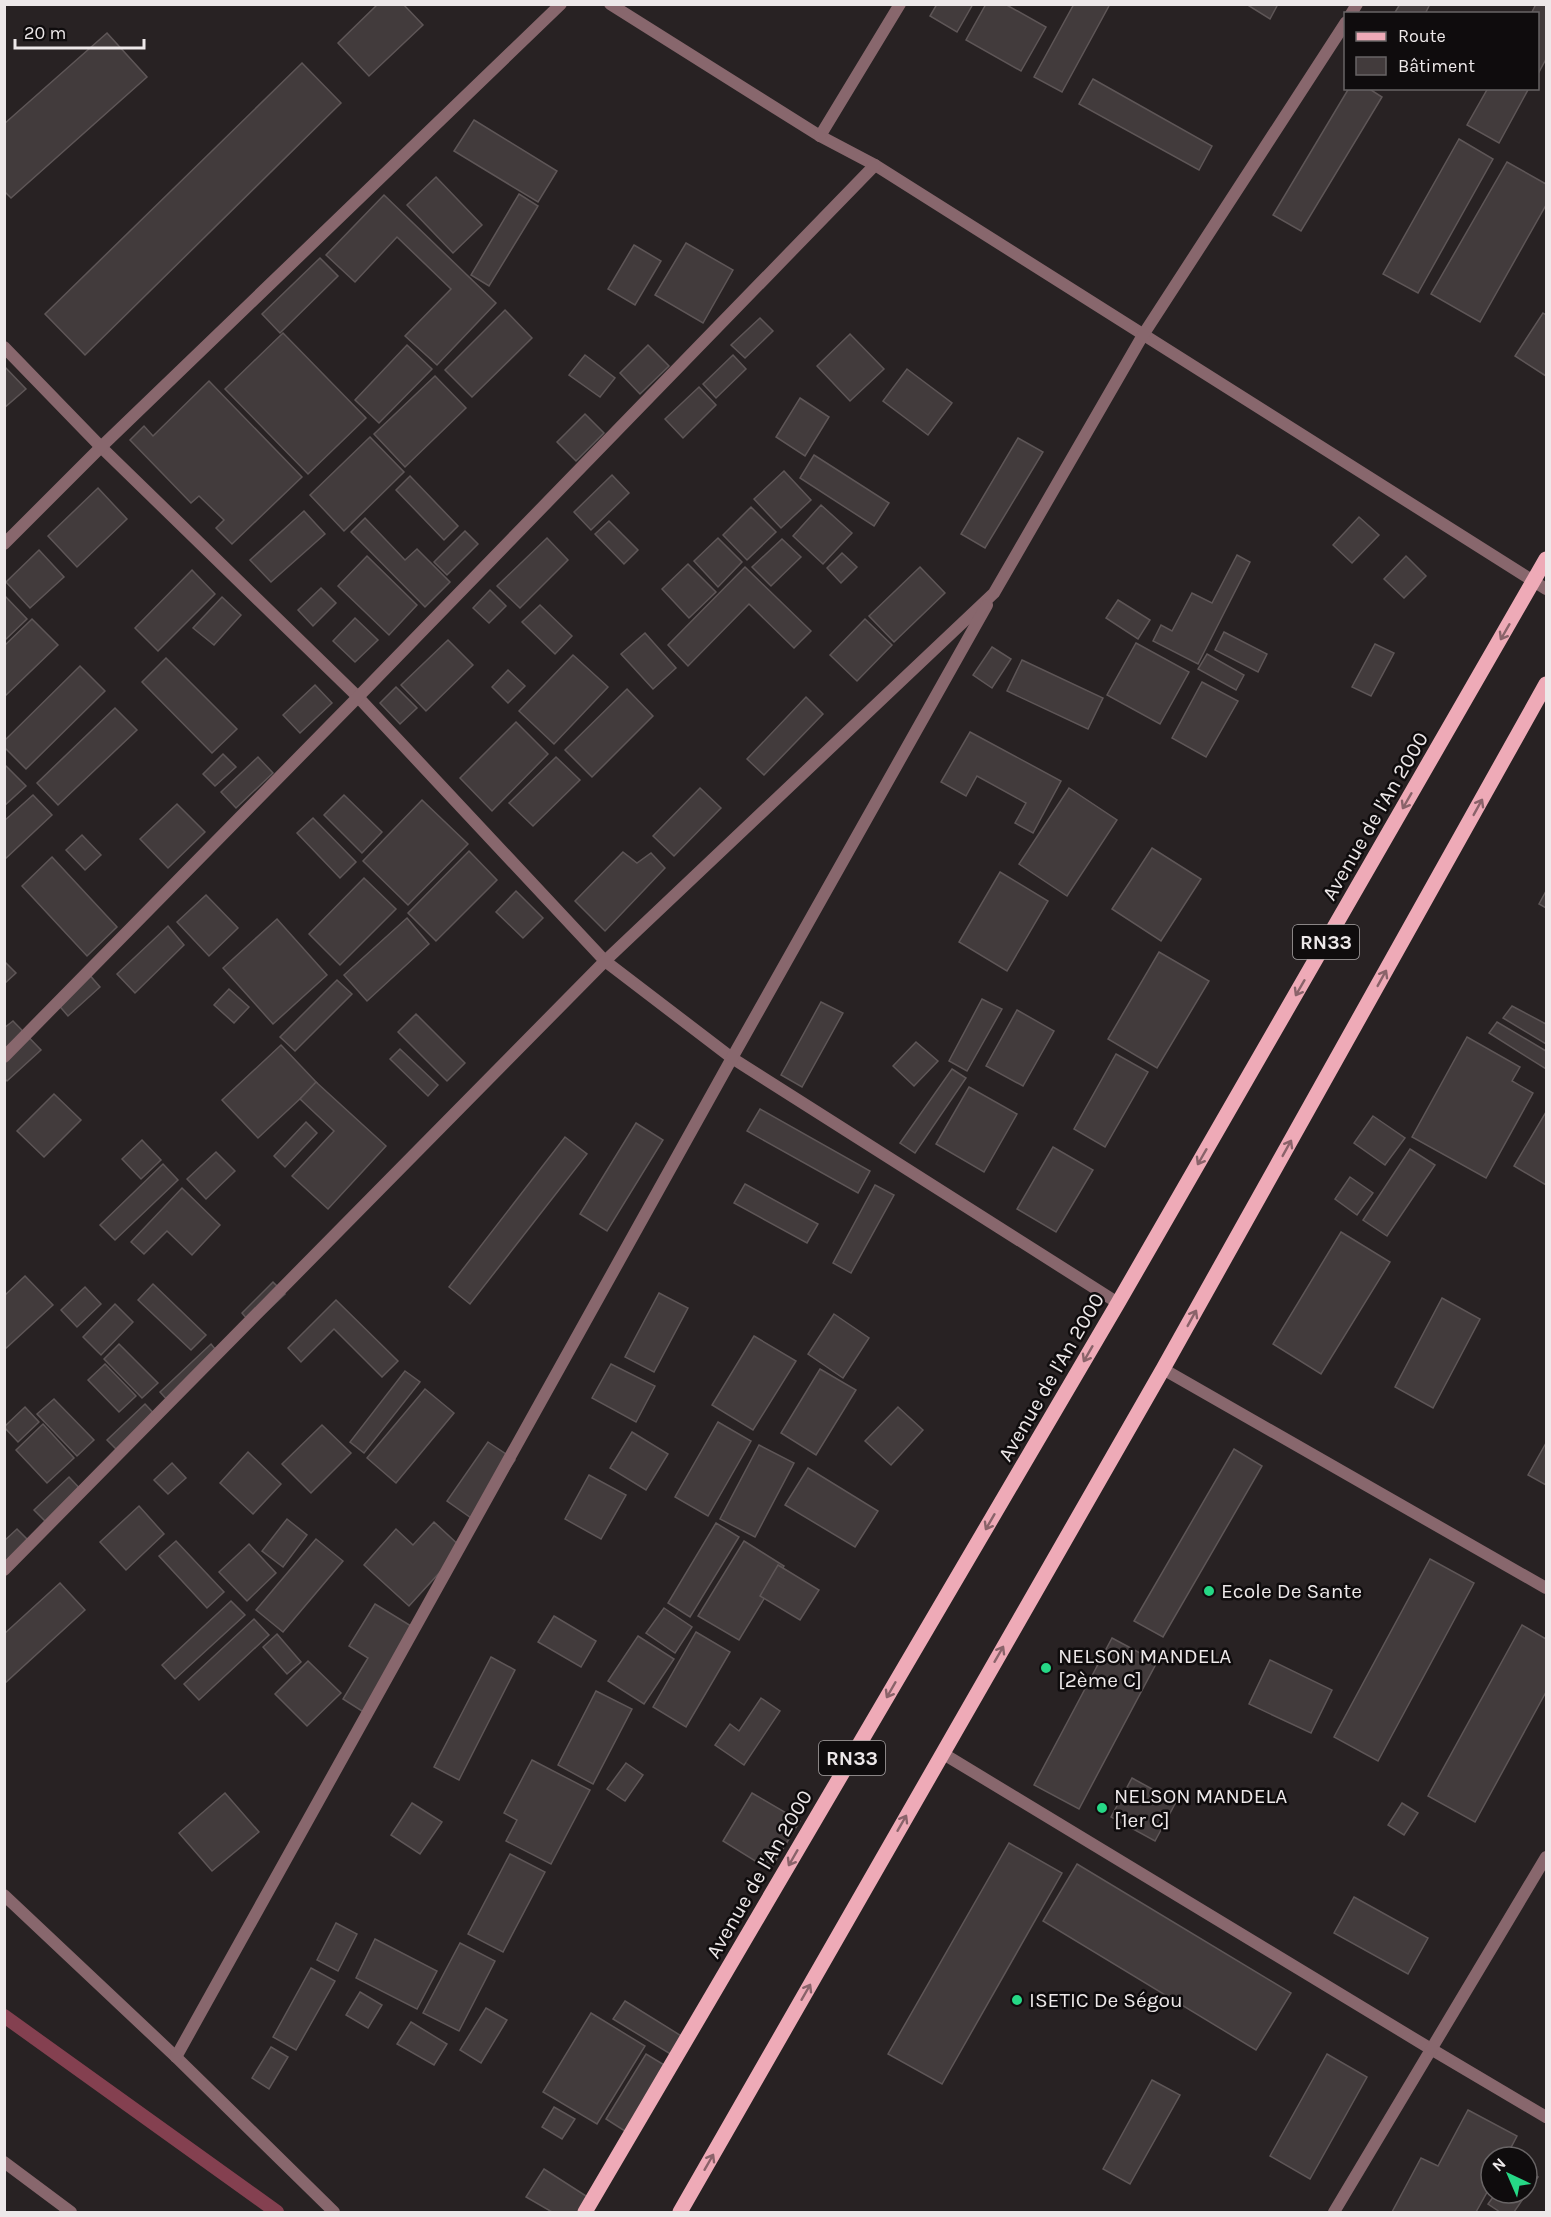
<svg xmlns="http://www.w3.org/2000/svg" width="1551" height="2217" font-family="Karla,sans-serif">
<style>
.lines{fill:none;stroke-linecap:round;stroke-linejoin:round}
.stream{stroke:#844050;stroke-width:14}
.building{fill:#423b3c;stroke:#5e5657;stroke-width:1.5}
.street{stroke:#88676d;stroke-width:12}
.primary{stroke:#eeaab7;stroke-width:15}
.oneway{stroke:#8a636a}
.poi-dot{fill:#26d886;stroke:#0f0c0d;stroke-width:2}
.labels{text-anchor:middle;stroke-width:5;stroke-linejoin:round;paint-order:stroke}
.shield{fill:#0f0c0d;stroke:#aaa6a7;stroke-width:1.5}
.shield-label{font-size:20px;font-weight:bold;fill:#ede8e9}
.street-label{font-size:21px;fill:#ede8e9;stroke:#0f0c0d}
.poi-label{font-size:21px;fill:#ede8e9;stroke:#0f0c0d;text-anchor:start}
</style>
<rect width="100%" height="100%" fill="#282223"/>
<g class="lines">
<polyline class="stream" points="4,2016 277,2212"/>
</g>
<g class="building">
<polygon points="378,4 403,4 423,25 369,76 338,43"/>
<polygon points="937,4 973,4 957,32 930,16"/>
<polygon points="986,4 1005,4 1046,27 1021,71 966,40"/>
<polygon points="1074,4 1110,4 1062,92 1034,77"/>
<polygon points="1246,4 1278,4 1270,19"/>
<polygon points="1400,4 1430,4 1425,14 1394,14"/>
<polygon points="1536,4 1546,4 1546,59 1538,74 1538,14 1531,14"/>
<polygon points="107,33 147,77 11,198 4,191 4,124"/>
<polygon points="302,63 341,103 85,355 45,314"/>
<polygon points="1093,79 1212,146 1199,170 1079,104"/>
<polygon points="1349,88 1368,88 1382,97 1301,231 1273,215"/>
<polygon points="1488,88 1529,88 1499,143 1467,125"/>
<polygon points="474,120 557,171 538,202 454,151"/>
<polygon points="1459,139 1493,159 1418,293 1383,274"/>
<polygon points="1507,162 1546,184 1546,205 1480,322 1431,294"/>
<polygon points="436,177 482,225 453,253 407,205"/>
<polygon points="519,194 538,206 489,286 471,275"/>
<polygon points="384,195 496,303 437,365 405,336 451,289 397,237 355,282 326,255"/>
<polygon points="686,243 733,270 703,323 655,295"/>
<polygon points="634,245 661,261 635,305 608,289"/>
<polygon points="320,258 338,276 280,333 262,314"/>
<polygon points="505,310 532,338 472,397 445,370"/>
<polygon points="1543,313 1546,315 1546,376 1515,356"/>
<polygon points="760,318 773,331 745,358 731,345"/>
<polygon points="283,333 366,418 308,474 225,389"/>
<polygon points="850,334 884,369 850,401 817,366"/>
<polygon points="407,345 432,369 379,423 355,400"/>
<polygon points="648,345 669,366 640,394 620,373"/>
<polygon points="585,355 615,378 600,397 569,375"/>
<polygon points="733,355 746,369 716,398 703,384"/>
<polygon points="4,366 26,389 4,408"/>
<polygon points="907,369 952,403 928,435 883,401"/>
<polygon points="435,376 466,408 405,467 374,434"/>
<polygon points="209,381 302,477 232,544 216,528 224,520 199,496 191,503 130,440 144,426 153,436"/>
<polygon points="699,387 716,405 683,438 665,419"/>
<polygon points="800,398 829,417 805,456 776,437"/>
<polygon points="585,414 604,433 576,461 557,442"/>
<polygon points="370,437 404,472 344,531 310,495"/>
<polygon points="1018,438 1043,452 985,548 961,534"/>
<polygon points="814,455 889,503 874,526 800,478"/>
<polygon points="784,471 811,500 781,528 754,499"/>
<polygon points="612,475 629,493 591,530 574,512"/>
<polygon points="410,476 458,526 444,540 396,490"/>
<polygon points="98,488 127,519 77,567 48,536"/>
<polygon points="821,505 852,533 823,564 793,536"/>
<polygon points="751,507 776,532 747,560 723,535"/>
<polygon points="304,511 325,534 271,582 250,560"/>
<polygon points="1359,517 1379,535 1352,563 1333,545"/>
<polygon points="365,518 405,560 417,549 450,582 425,607 351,532"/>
<polygon points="609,521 638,550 624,564 595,534"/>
<polygon points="465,531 478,544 447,575 434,562"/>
<polygon points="547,538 568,560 520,608 497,586"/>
<polygon points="718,538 742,562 718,587 694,561"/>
<polygon points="782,539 801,557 771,586 752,567"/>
<polygon points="39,550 64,577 30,608 6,582"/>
<polygon points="842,553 857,567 841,583 827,568"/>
<polygon points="1237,555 1250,562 1198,664 1153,641 1161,625 1172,631 1192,593 1212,603"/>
<polygon points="367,556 417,605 389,635 338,586"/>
<polygon points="1406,556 1426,576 1404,598 1384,579"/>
<polygon points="688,564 716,592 689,618 662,589"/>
<polygon points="745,567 811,631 794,648 749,604 688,666 668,645"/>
<polygon points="920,567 945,593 894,642 869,616"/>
<polygon points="192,570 215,594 158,651 135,628"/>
<polygon points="321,588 336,603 313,626 298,610"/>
<polygon points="490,590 506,606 489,623 473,608"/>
<polygon points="4,595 27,619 4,641"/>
<polygon points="222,597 241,615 214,645 193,628"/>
<polygon points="1118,600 1150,620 1138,639 1106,618"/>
<polygon points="540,605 572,636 555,654 522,622"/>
<polygon points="355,618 378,640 355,662 333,641"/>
<polygon points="32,619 58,645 4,697 4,646"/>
<polygon points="865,619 892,645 857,681 830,655"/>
<polygon points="1224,632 1267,654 1258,672 1215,650"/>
<polygon points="645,633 676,668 653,689 621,654"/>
<polygon points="448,640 473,665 426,711 401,685"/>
<polygon points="1136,643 1189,672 1160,724 1107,695"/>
<polygon points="1375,644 1394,653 1371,696 1352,687"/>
<polygon points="992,647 1011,659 992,688 973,675"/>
<polygon points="1207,654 1244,675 1236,690 1198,669"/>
<polygon points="573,655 608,687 554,744 519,711"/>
<polygon points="166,658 237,729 212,753 142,682"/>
<polygon points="1022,660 1103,698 1088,729 1007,691"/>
<polygon points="80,666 105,691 26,769 4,747 4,741"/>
<polygon points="508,670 525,686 508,703 492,687"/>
<polygon points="1202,682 1238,701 1206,757 1172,738"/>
<polygon points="315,685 332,703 300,733 283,715"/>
<polygon points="396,687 417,708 400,724 380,703"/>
<polygon points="627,689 653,716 592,777 565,750"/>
<polygon points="806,697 823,714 764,775 747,759"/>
<polygon points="115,708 137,730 58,805 37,783"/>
<polygon points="516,722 548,754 492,811 460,778"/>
<polygon points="970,732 1061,781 1033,833 1015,823 1026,803 977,776 966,796 941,782"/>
<polygon points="223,754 236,767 215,786 203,774"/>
<polygon points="258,757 273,773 236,808 221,792"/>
<polygon points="556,757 580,780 533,826 509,803"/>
<polygon points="4,764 26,786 4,806"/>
<polygon points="700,788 721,808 674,856 653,836"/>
<polygon points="1069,788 1117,820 1067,896 1019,864"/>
<polygon points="33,795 52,815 4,860 4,821"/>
<polygon points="344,795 382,832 362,853 324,815"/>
<polygon points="422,800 468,844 408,905 363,861"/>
<polygon points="177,804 205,832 168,868 140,839"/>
<polygon points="313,818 356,862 340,878 297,833"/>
<polygon points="82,835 101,855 85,870 66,850"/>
<polygon points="1152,848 1201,879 1161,941 1112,909"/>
<polygon points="469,851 497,880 436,941 408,913"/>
<polygon points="623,852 637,863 651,853 665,868 605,931 575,901"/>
<polygon points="52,857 117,927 87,956 22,886"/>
<polygon points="1000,872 1048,901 1007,971 959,942"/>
<polygon points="364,878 396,909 340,965 309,934"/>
<polygon points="516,891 543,918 523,938 496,912"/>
<polygon points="1546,891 1546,908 1539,904"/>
<polygon points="206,895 238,928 209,956 177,922"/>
<polygon points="407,918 429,944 367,1001 344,975"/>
<polygon points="277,919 327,975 273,1024 223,968"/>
<polygon points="168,926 184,945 135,993 117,974"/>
<polygon points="1159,952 1209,981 1157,1068 1108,1039"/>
<polygon points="4,961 16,973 4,984"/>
<polygon points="87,972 100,987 68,1016 56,1002"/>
<polygon points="337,980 352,994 295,1051 280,1037"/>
<polygon points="229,989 249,1007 234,1023 214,1005"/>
<polygon points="982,999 1002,1009 967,1071 949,1061"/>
<polygon points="821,1002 843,1013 802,1087 781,1075"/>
<polygon points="1512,1006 1546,1024 1546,1044 1503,1018"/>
<polygon points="1017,1010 1054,1031 1023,1086 986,1066"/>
<polygon points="416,1014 465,1063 447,1081 398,1032"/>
<polygon points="13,1021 41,1050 7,1081 4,1078 4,1028"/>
<polygon points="1497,1022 1546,1051 1546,1069 1489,1033"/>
<polygon points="1467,1037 1520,1067 1512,1081 1533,1093 1486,1178 1412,1137"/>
<polygon points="916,1042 938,1061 914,1086 893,1066"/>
<polygon points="281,1045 317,1083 258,1138 222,1100"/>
<polygon points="400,1049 438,1085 428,1096 390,1059"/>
<polygon points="1116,1054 1148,1072 1105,1147 1074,1129"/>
<polygon points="952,1069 966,1078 915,1153 900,1143"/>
<polygon points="316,1082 386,1146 328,1209 292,1176 334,1131 300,1099"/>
<polygon points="969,1087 1017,1114 984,1172 936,1144"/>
<polygon points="54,1094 81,1120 44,1157 17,1131"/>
<polygon points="760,1109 870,1171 858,1193 747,1131"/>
<polygon points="1546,1112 1546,1185 1514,1166"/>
<polygon points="1373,1116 1405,1138 1385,1165 1354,1143"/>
<polygon points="306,1122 317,1133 285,1167 274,1156"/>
<polygon points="636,1123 663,1140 607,1231 580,1214"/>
<polygon points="565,1137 587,1154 470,1304 449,1287"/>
<polygon points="142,1140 161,1160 141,1179 122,1159"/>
<polygon points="1053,1147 1093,1170 1056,1232 1017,1209"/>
<polygon points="1410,1149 1435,1165 1387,1236 1363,1220"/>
<polygon points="216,1152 235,1171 206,1199 187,1179"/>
<polygon points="163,1164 178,1180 115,1240 100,1225"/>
<polygon points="1350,1177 1373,1193 1357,1215 1335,1199"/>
<polygon points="745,1184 818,1224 807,1243 734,1203"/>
<polygon points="875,1185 894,1195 851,1273 833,1263"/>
<polygon points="182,1188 220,1225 192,1255 167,1231 144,1254 131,1242"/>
<polygon points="1341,1232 1390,1262 1321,1374 1273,1344"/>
<polygon points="25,1276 53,1305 4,1350 4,1296"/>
<polygon points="273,1282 285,1294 252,1325 242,1313"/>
<polygon points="153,1284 206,1335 191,1350 138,1300"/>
<polygon points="85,1287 101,1304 77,1327 61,1310"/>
<polygon points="659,1293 688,1308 654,1372 625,1357"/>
<polygon points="1442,1298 1480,1319 1433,1408 1395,1387"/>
<polygon points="336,1300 398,1361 382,1377 334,1329 301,1362 288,1348"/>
<polygon points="115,1304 133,1322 101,1355 83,1337"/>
<polygon points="834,1314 869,1338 843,1378 808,1354"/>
<polygon points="754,1336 796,1361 753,1430 712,1405"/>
<polygon points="119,1344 158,1383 142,1398 104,1359"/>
<polygon points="211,1344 220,1355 170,1403 160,1392"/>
<polygon points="105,1364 136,1396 119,1412 88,1380"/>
<polygon points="611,1364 655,1386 636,1422 592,1398"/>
<polygon points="820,1369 856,1390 816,1455 781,1433"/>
<polygon points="405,1371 420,1382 364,1453 350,1442"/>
<polygon points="425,1389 454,1413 396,1483 367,1458"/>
<polygon points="54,1399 94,1440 77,1456 37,1414"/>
<polygon points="145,1404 159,1419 121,1454 107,1440"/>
<polygon points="25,1407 39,1422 18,1442 4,1427"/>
<polygon points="898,1407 923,1430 891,1465 865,1441"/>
<polygon points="718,1422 751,1441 708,1516 675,1497"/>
<polygon points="43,1424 74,1458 47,1483 16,1450"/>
<polygon points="322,1425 351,1453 311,1493 282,1464"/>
<polygon points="632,1432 668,1454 646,1490 610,1468"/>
<polygon points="488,1442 515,1460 474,1520 447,1501"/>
<polygon points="1546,1443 1546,1485 1528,1475"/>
<polygon points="759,1445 794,1463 755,1537 720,1519"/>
<polygon points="1234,1449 1262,1466 1163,1637 1134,1621"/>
<polygon points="248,1452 281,1484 253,1514 220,1483"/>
<polygon points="172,1463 186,1478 168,1494 154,1480"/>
<polygon points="808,1468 878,1511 855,1547 785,1505"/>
<polygon points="589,1475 626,1495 601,1539 565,1519"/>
<polygon points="69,1477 84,1493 50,1526 34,1510"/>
<polygon points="139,1506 164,1534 126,1570 100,1542"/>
<polygon points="287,1519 307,1535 283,1567 262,1551"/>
<polygon points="434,1522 462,1548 409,1606 364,1565 396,1529 413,1545"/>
<polygon points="716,1523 739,1537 690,1617 668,1603"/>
<polygon points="17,1529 31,1543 4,1569 4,1541"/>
<polygon points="316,1539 343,1561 283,1632 256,1610"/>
<polygon points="176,1541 224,1592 207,1608 159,1556"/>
<polygon points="744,1541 784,1566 739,1640 698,1616"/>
<polygon points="249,1544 276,1573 247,1601 219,1572"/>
<polygon points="1430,1559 1474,1583 1378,1761 1334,1737"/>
<polygon points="778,1565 819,1590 800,1620 760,1596"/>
<polygon points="60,1583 85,1610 4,1684 4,1634"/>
<polygon points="231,1601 245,1615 175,1679 162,1665"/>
<polygon points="375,1604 416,1629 365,1713 343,1699 368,1658 349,1646"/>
<polygon points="664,1608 692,1627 675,1653 646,1633"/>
<polygon points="554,1616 596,1641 581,1667 538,1642"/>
<polygon points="254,1619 269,1635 199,1700 184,1684"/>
<polygon points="1522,1625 1546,1639 1546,1692 1475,1822 1428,1796"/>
<polygon points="696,1632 730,1652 686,1727 653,1707"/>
<polygon points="277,1634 301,1662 287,1674 263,1647"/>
<polygon points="638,1636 674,1659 644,1704 608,1681"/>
<polygon points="1112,1638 1157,1662 1079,1809 1034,1785"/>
<polygon points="491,1657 515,1670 459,1780 434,1767"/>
<polygon points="1270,1660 1332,1690 1311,1733 1249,1704"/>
<polygon points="308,1661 341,1693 307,1726 275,1694"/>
<polygon points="596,1691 632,1709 593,1784 558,1765"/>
<polygon points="761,1698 780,1711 744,1765 715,1745 730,1724 739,1731"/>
<polygon points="532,1760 590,1790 551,1864 506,1841 517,1820 504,1813"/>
<polygon points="626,1763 643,1775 625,1801 607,1789"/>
<polygon points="1132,1778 1176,1802 1155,1841 1111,1817"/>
<polygon points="225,1793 259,1832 212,1871 179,1833"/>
<polygon points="752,1793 800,1821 770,1870 723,1841"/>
<polygon points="412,1803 442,1822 420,1854 391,1835"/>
<polygon points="1402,1803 1418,1813 1404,1835 1388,1825"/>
<polygon points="1009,1843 1062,1873 942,2084 888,2054"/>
<polygon points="510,1854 545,1872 503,1952 468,1934"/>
<polygon points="1077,1864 1291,1993 1256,2050 1043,1921"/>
<polygon points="1354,1897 1428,1938 1408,1974 1334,1933"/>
<polygon points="336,1923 357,1934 338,1971 317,1960"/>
<polygon points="375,1939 437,1971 417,2009 356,1978"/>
<polygon points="460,1943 495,1961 459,2031 423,2013"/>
<polygon points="311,1968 335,1981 296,2050 273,2037"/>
<polygon points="360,1992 382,2005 368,2028 346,2015"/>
<polygon points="625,2001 683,2037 672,2055 613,2019"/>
<polygon points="486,2008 507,2020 481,2063 460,2050"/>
<polygon points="591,2013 645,2046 597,2124 543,2092"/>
<polygon points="411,2022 447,2044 434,2065 397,2044"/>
<polygon points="271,2047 288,2057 269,2089 252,2078"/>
<polygon points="646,2054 671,2069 631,2135 606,2119"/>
<polygon points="1327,2054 1367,2077 1310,2179 1270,2156"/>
<polygon points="1152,2080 1180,2095 1130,2184 1103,2169"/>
<polygon points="554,2107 575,2119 562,2139 542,2127"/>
<polygon points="1468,2110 1517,2136 1506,2157 1491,2157 1491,2185 1476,2212 1392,2212 1421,2158 1438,2166"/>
<polygon points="544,2169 597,2203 591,2212 552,2212 526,2197"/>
<polygon points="1527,2169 1538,2177 1514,2212 1500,2212 1488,2204 1496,2193 1527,2193"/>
</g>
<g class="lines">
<g class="street">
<polyline points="610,4 820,136 875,165 1546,589"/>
<polyline points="1351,14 1357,4"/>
<polyline points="820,136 900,4"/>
<polyline points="4,347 101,447 358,697 605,961 732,1058 1118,1303"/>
<polyline points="4,544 101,447 561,4"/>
<polyline points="4,1057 358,697 875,165"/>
<polyline points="1163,1369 1546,1588"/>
<polyline points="4,1570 605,961 994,593 1143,335 1346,22"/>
<polyline points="942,1753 1431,2049 1546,2117"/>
<polyline points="4,1895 176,2057 334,2212"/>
<polyline points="176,2057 732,1058 987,605"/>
<polyline points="4,2162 71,2212"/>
<polyline points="1334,2212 1546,1857"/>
</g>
<g class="primary">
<polyline points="585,2212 1118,1303 1546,559"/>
<polyline points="680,2212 1163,1369 1546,684"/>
</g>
</g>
<defs><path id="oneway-shaft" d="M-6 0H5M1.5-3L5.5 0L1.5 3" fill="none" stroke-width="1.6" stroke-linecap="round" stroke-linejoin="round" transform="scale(1.5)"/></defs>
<g class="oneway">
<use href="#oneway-shaft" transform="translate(1505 632) rotate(120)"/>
<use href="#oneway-shaft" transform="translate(1407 801) rotate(120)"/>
<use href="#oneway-shaft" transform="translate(1478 807) rotate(-61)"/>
<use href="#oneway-shaft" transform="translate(1382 978) rotate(-61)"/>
<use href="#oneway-shaft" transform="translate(1300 988) rotate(120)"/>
<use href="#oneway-shaft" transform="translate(1287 1148) rotate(-61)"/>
<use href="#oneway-shaft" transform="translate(1202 1157) rotate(120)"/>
<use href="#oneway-shaft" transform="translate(1192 1318) rotate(-61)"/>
<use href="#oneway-shaft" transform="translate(1088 1354) rotate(120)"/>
<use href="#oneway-shaft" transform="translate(990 1522) rotate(120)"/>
<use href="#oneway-shaft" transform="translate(999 1654) rotate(-60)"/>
<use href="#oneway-shaft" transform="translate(891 1690) rotate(120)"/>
<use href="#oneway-shaft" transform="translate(902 1823) rotate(-60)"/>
<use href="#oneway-shaft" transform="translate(793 1858) rotate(120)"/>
<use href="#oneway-shaft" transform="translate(806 1992) rotate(-60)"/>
<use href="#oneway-shaft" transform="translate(709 2162) rotate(-60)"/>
</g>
<g class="poi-dot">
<circle cx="1209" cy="1591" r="6"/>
<circle cx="1046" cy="1668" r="6"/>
<circle cx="1102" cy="1808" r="6"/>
<circle cx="1017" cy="2000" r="6"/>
</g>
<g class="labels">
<g class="shield">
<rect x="1293" y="925" width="66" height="34" rx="4.5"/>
<rect x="819" y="1741" width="66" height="34" rx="4.5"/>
</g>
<g class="shield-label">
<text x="1326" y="949">RN33</text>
<text x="852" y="1765">RN33</text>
</g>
<g class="street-label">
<text transform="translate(1375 816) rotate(-60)" y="7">Avenue de l'An 2000</text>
<text transform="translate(1051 1377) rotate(-60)" y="7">Avenue de l'An 2000</text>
<text transform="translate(759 1874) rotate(-60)" y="7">Avenue de l'An 2000</text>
</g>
<g class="poi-label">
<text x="1221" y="1598">Ecole De Sante</text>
<text x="1058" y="1663">NELSON MANDELA<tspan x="1058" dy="24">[2ème C]</tspan></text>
<text x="1114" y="1803">NELSON MANDELA<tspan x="1114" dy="24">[1er C]</tspan></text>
<text x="1029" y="2007">ISETIC De Ségou</text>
</g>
</g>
<rect width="1551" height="2217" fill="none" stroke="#ede8e9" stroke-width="12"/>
<rect x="1344" y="12" width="195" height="78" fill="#0f0c0d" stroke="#686465" stroke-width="1.5"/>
<rect x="1356" y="32" width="30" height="9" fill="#eeaab7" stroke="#686465" stroke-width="1.5"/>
<text x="1398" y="42" font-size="18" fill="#ede8e9">Route</text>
<rect x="1356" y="57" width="30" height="18" fill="#423b3c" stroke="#686465" stroke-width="1.5"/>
<text x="1398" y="72" font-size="18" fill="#ede8e9">Bâtiment</text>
<g transform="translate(1509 2175) rotate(316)"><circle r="28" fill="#0f0c0d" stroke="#686465" stroke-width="1.5"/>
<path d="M0-4.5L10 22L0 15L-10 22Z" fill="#26d886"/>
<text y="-9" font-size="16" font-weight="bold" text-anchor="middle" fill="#ede8e9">N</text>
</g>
<path d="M15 39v9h129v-9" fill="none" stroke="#ede8e9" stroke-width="3"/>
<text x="24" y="39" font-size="18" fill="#ede8e9" stroke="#0f0c0d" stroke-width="4.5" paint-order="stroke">20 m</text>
</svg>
